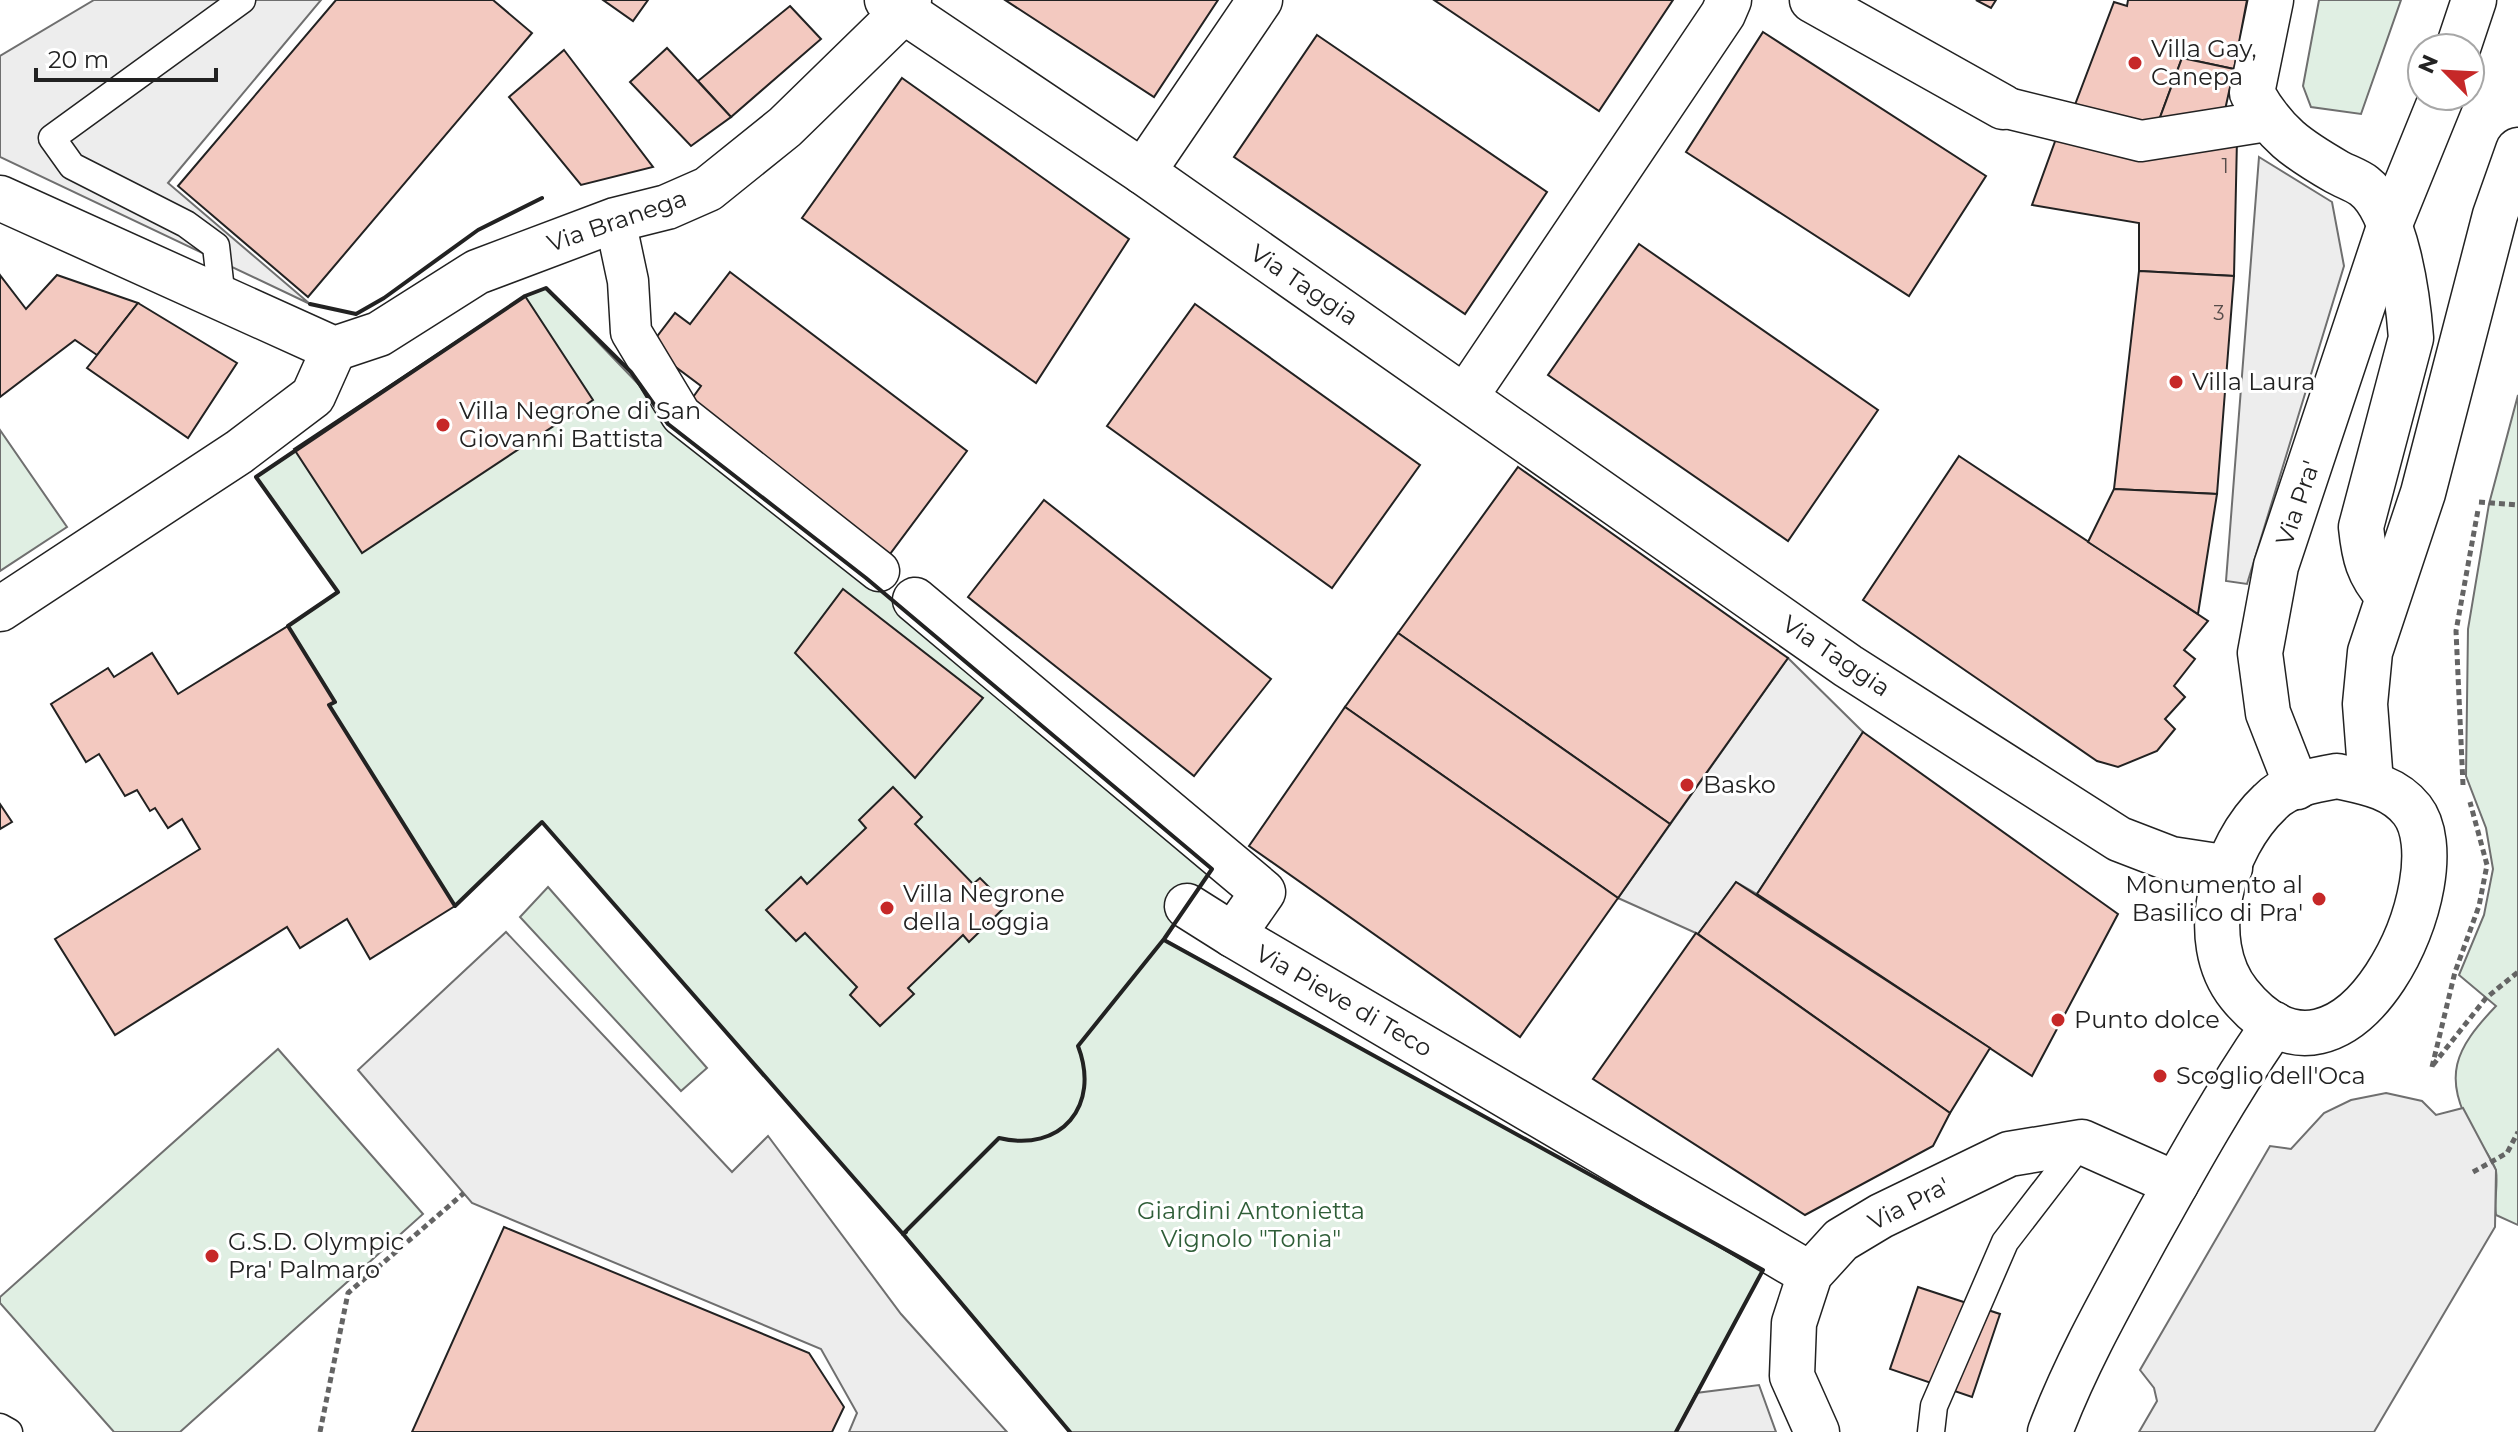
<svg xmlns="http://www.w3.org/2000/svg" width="2518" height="1432" font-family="Montserrat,sans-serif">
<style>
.green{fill:#e0efe3;stroke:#6f6f6f;stroke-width:2}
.parking{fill:#ededed;stroke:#6f6f6f;stroke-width:2}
.building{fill:#f3c9c0;stroke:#222;stroke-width:2}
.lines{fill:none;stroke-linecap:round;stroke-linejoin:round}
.service-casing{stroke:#222;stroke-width:29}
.pedestrian-casing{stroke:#222;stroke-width:43}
.minor-casing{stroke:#222;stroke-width:47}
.primary-casing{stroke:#222;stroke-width:47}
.path{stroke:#646464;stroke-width:5;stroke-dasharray:6 4;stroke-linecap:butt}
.service{stroke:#fff;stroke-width:26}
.pedestrian{stroke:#fff;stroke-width:40}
.minor{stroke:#fff;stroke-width:44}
.primary{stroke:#fff;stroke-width:44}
.wall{stroke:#222;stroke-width:4}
.poi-dot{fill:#c62828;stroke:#fff;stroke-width:3}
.labels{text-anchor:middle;stroke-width:6;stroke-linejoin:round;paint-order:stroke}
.number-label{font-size:20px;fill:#564c4a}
.poi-label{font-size:24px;fill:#222;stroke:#fff;text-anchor:start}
.street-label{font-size:24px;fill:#222;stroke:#fff}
.park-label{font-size:24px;fill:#2f5e38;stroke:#fff}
</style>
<rect width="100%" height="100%" fill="#fff"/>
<g class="green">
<polygon points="2319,0 2401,0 2361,114 2311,107 2303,86"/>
<polygon points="546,288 644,390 1212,869 1165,940 1763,1270 1676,1432 1070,1432 903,1234 542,822 455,906 329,705 335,702 288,626 338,592 256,477 525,296"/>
<path d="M2518 395V1225L2496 1215C2494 1201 2498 1184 2496 1171 2493 1159 2480 1144 2474 1133 2441 1076 2455 1049 2496 1006L2459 975 2484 915 2493 869 2486 828 2466 776 2468 629 2489 504Z"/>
<polygon points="0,430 67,527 0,571"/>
<polygon points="548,887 707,1068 681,1091 520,917"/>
<polygon points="278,1049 423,1214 180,1432 114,1432 0,1303 0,1297"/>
</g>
<g class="parking">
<polygon points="94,0 321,0 168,183 310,304 0,157 0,56"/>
<polygon points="2259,157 2332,202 2344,266 2247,584 2226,581"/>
<polygon points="1788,658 1863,732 1757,894 1736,882 1698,934 1618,898"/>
<polygon points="506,932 732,1172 768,1136 901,1314 1007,1432 849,1432 857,1413 821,1349 472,1203 358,1070"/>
<polygon points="2386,1093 2422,1101 2436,1115 2463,1108 2496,1170 2495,1227 2374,1432 2139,1432 2157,1401 2154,1388 2140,1370 2270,1146 2291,1149 2324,1113 2351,1100"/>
<polygon points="1759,1385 1776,1432 1676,1432 1696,1393"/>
</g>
<g class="building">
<polygon points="336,0 493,0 532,33 308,297 178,186"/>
<polygon points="603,0 648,0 633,21"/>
<polygon points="1005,0 1218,0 1154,97"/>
<polygon points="1434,0 1673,0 1599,111"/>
<polygon points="1976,0 1996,0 1991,8"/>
<polygon points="2128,0 2247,0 2234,69 2182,58 2155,131 2073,110 2114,2 2127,6"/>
<polygon points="790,6 821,39 731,117 698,81"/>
<polygon points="1763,32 1986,176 1909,296 1686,152"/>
<polygon points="1317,35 1547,192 1465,314 1234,157"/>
<polygon points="667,48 731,117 691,146 630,82"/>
<polygon points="564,50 653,167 581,185 509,97"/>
<polygon points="2182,58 2234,69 2225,110 2155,131"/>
<polygon points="902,78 1129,239 1036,383 802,218"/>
<polygon points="2057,136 2237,139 2234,276 2139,271 2139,223 2032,205"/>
<polygon points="1639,244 1878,410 1788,541 1548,375"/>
<polygon points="2139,271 2234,276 2217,494 2114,489"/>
<polygon points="730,272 967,451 887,558 686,407 701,386 649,347 675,313 690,324"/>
<polygon points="0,275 26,309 57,275 138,303 97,355 75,340 0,397"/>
<polygon points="525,296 593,400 362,553 294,449"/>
<polygon points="138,303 237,363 188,438 87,368"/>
<polygon points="1195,304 1420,465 1332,588 1107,426"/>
<polygon points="1959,456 2208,621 2184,650 2195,659 2174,686 2185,697 2165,719 2175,729 2157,751 2118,767 2097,761 1863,600"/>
<polygon points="1518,467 1788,658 1670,824 1398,633"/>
<polygon points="2114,489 2217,494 2198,614 2088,542"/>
<polygon points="1044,500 1271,679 1194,776 968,597"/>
<polygon points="843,589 983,698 915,778 795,653"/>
<polygon points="288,626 335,702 329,705 455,906 370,959 347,919 300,948 287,927 115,1035 55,939 200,849 182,819 168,828 155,808 150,811 137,790 125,796 99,754 86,762 51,704 108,668 114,677 152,653 178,694"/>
<polygon points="1398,633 1670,824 1618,898 1345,707"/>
<polygon points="1345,707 1618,898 1520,1037 1249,846"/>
<polygon points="1863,732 2118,914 2032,1076 1757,894"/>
<polygon points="893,787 922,817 915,824 973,884 980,878 1007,905 969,942 963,935 908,988 914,994 880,1026 850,995 857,987 805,933 796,941 766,910 801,877 807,884 866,828 859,820"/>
<polygon points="0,804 12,822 0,829"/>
<polygon points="1736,882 1990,1048 1950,1113 1698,934"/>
<polygon points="1696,933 1950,1113 1933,1146 1805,1215 1593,1079"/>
<polygon points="504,1227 809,1353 844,1407 832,1432 412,1432"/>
<polygon points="1918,1287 2000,1314 1972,1397 1890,1369"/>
</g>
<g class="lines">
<g class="service-casing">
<g id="service">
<polyline points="222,299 216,246 186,224 72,166 52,138 242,0"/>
<polyline points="0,1427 9,1432"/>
<polyline points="1931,1432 1934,1406 2005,1242 2082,1142"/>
</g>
</g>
<g class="pedestrian-casing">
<g id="pedestrian">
<polyline points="2003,107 2141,141 2267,121"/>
<polyline points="615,220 628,281 631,332 681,415 879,571"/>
</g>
</g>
<g class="minor-casing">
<g id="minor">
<polyline points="887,0 1143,172 1848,666 2119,839 2171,859 2230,868"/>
<polyline points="1812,0 2003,107"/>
<path d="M2271 0 2252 93C2275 134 2297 149 2337 172 2346 177 2356 180 2364 186 2397 211 2408 298 2411 338L2361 527C2364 556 2368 574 2388 596"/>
<polyline points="1143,172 1260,0"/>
<polyline points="0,198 334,349 379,334 477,272 615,220 667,207 708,189 785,127 903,12 909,0"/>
<polyline points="1466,396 1723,14 1729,0"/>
<polyline points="915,600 1263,892 1233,935 1810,1274"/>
<polyline points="0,609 239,452 313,396 334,349"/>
<polyline points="1187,906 1233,935"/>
<polyline points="1817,1432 1792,1376 1794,1323 1810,1274 1841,1240 1881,1216 2009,1154 2082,1142 2176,1184"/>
</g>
</g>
<g class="primary-casing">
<g id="primary">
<polyline points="2458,48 2474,0"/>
<path d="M2337 776C2364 782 2393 786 2412 810 2463 875 2347 1129 2239 994 2196 940 2222 847 2270 802 2286 785 2314 780 2337 776Z"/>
<polyline points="2371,783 2365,704 2370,652 2423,493 2495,215 2518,150"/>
<polyline points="2297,787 2268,713 2260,653 2276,566 2390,224 2442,96"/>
<path d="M2050 1432C2076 1363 2113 1298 2148 1234 2188 1162 2227 1092 2274 1024"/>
</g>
</g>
<g class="path">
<polyline points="2479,502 2518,505"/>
<polyline points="2463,785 2456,631 2478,510"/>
<polyline points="2433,1065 2486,998 2518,972"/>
<polyline points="2432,1067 2455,972 2479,906 2487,865 2470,802"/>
<polyline points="2473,1172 2507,1153 2518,1132"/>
<polyline points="320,1432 348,1293 464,1193"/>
</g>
<use href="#service" class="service"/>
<use href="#pedestrian" class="pedestrian"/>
<use href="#minor" class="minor"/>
<use href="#primary" class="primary"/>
<g class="wall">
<path d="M546 288 631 372 668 424 866 578 1212 869 1164 939 1078 1046C1101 1106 1061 1153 999 1138L903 1234 542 822 455 906 329 705 335 702 288 626 338 592 256 477 525 296Z"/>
<polyline points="310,304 356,314 384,298 478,230 542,198"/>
<polyline points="1164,940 1763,1270 1676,1432"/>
<polyline points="906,1232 903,1234 1070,1432"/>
</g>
</g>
<g class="poi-dot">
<circle cx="2135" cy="63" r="8"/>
<circle cx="2176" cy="382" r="8"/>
<circle cx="443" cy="425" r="8"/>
<circle cx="1687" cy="785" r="8"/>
<circle cx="2319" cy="899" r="8"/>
<circle cx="887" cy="908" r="8"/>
<circle cx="2058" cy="1020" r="8"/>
<circle cx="2160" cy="1076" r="8"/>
<circle cx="212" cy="1256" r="8"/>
</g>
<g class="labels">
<g class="number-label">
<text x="2225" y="173">1</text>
<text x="2219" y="320">3</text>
</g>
<g class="poi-label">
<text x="2151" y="57">Villa Gay,<tspan x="2151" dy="28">Canepa</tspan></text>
<text x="2192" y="390">Villa Laura</text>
<text x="459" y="419">Villa Negrone di San<tspan x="459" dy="28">Giovanni Battista</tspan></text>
<text x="1703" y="793">Basko</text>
<text x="2303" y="893" text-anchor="end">Monumento al<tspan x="2303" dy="28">Basilico di Pra'</tspan></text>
<text x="903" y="902">Villa Negrone<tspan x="903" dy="28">della Loggia</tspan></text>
<text x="2074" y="1028">Punto dolce</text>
<text x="2176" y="1084">Scoglio dell'Oca</text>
<text x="228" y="1250">G.S.D. Olympic<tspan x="228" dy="28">Pra' Palmaro</tspan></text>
</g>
<g class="street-label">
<text transform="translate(617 221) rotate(-19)" y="8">Via Branega</text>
<text transform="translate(1304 285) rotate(34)" y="8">Via Taggia</text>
<text transform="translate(2298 503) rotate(-71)" y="8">Via Pra'</text>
<text transform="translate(1836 656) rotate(34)" y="8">Via Taggia</text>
<text transform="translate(1344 1001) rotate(30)" y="8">Via Pieve di Teco</text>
<text transform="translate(1909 1204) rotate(-27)" y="8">Via Pra'</text>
</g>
<g class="park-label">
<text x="1251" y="1219">Giardini Antonietta<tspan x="1251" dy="28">Vignolo "Tonia"</tspan></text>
</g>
</g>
<g transform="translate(2446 72) rotate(294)"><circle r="38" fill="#ffffff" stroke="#a7a7a7" stroke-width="2"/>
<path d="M0-6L14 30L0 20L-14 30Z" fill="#c62828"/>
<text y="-12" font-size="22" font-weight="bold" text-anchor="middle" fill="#222222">N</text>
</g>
<path d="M36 68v12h180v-12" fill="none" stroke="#222222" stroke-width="4"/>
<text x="48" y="68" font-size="24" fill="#222222" stroke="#ffffff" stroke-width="6" paint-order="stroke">20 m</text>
</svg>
